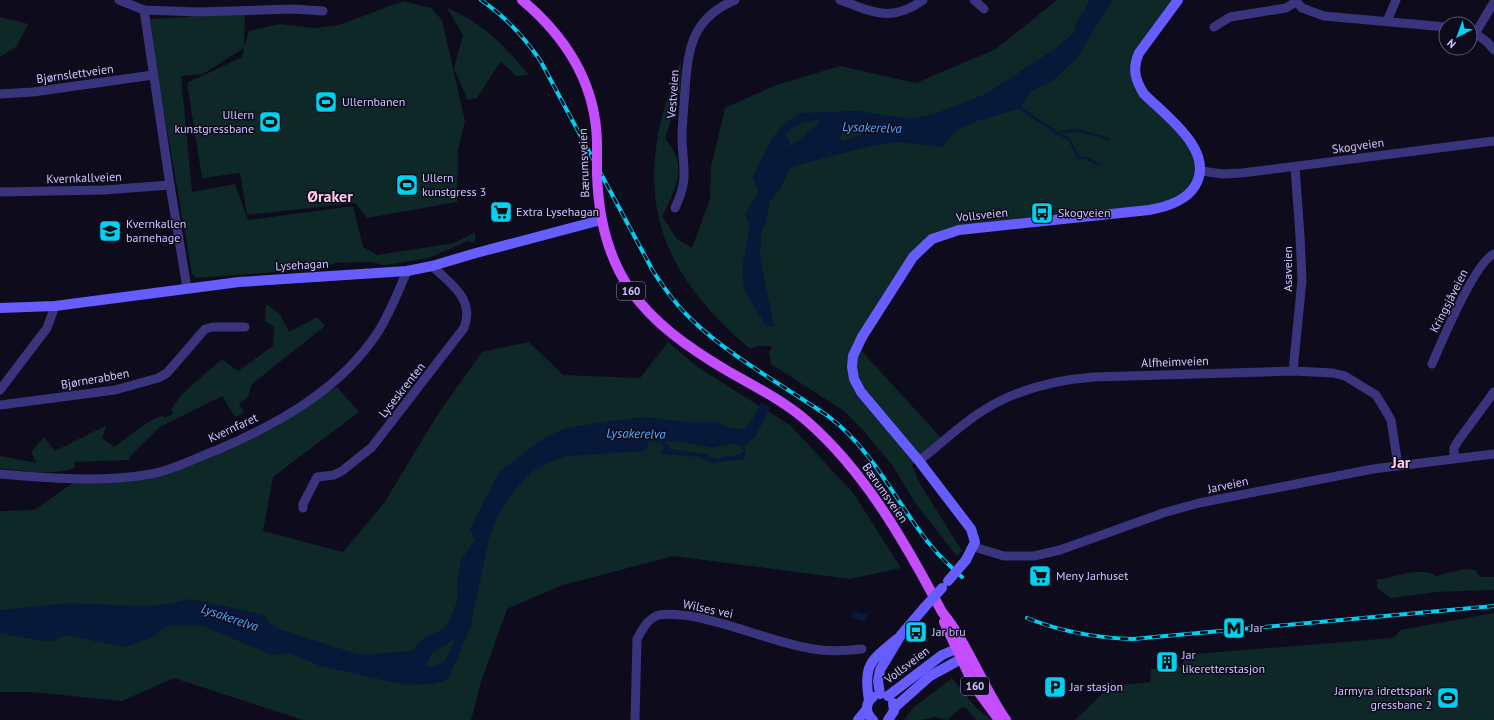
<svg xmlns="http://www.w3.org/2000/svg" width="1494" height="720" font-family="'PT Sans',sans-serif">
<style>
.green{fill:#0e2727}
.water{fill:#071839;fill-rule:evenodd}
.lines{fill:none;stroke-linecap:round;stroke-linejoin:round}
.stream{stroke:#071839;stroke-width:2.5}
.street{stroke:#3a347d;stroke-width:9}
.secondary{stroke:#675dff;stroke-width:10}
.primary{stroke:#c34dff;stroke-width:10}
.rail-casing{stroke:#00d1f1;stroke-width:4}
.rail{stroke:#0e0b1d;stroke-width:2.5;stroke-dasharray:8;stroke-linecap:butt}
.secondary-bridge{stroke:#675dff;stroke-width:10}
.primary-bridge{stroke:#c34dff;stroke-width:10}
.labels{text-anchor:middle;stroke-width:3;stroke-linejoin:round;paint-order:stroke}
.shield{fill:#0e0b1d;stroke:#958ebb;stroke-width:1}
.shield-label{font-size:11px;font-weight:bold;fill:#cfc6ff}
.street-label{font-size:12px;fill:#cfc6ff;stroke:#0e0b1d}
.poi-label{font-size:12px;fill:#cfc6ff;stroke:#0e0b1d;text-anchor:start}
.water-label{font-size:13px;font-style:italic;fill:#54aaff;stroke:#0e0b1d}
.district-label{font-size:16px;font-weight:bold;fill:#ffc8e9;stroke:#0e0b1d}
</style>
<rect width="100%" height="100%" fill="#0e0b1d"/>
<g class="green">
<path d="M1057 0H1178L1136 61 1139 86 1198 154 1193 188 1166 206 972 228 919 249 857 346 944 441 912 465 919 482 962 551 957 556 916 504 892 465 862 429 844 411 771 364 769 352 772 348 770 346H758L750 349C675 284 638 222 661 120 666 100 675 80 681 60L680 92 665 139C689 164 676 189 662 216L677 239 692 248 710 199 711 167 725 108 776 85 840 66 916 83 996 49Z"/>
<polygon points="403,1 431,8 442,20 465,121 458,150 457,202 367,218 355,203 247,215 240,173 202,178 187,83 242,57 244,48 203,74 181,76 192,192 235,184 248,220 353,206 363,247 377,255 454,243 475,232 475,243 468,241 429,258 385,265 370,262 335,263 318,269 196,278 192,274 159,83 150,19 245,14 244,47 249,31 280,24 314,28 339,25"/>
<path d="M447 8C485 24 503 45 529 75L516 76 501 61 477 98 468 100 454 69 463 35Z"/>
<polygon points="0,17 28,24 17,46 0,57"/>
<path d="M266 304 280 314 289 332 317 317 325 326 252 384 248 397 239 403 244 413 235 417 222 396 160 427 131 455 129 460 75 462V468C52 476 24 471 0 468V456L37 463 31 452 44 437 55 451 107 425 102 438 114 447C130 436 146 421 163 415L164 418 173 414 171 409 182 394 222 359 238 371 273 346 274 327 265 321Z"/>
<polygon points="529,342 563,375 640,378 668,342 699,368 790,425 854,494 901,568 850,579 673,556 560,586 507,609 481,682 471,720 303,720 174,678 122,701 31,692 0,692 0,511 34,510 77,480 173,472 226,451 278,426 306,403 337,387 359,412 273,477 263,531 343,552 384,503 438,414 482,352"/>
<path d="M1464 569 1475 570 1480 577H1494V590L1437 592 1391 598 1377 588V579H1382C1398 576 1423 566 1436 576Z"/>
<polygon points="1494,613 1494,720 1075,720 1106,690 1120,685 1150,682 1151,669 1184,666 1183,655 1392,638 1396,636 1400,630"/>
<polygon points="952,678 977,709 992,720 976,720 965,707 961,708 947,720 935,717 920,720 904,720 914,707"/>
</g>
<g class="water">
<path d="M1089 0H1112L1076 59 1051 82 1030 91 1021 108 977 121 956 130 943 147 898 142 875 145 790 167 781 188 770 201 766 221 761 234 760 258 774 326 767 327 750 300 744 287 742 268 750 227 745 215 758 192 753 176 772 138 787 122 801 113 857 111 911 119 935 114 988 93 1055 49 1074 33 1077 20 1085 10ZM819 120V124C808 130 801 141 789 146L788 145 790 141 785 134C795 124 805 121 819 120ZM852 128 864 130 861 135 844 141 840 140 842 133Z"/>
<path d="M761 402 770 408 755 437 744 446 746 453 743 459 713 463 699 457 663 454 661 451 664 448 661 443 649 441 647 448 644 451 567 456 545 464 532 472 521 483 508 499 496 519 489 539 470 628 448 679 434 684 405 685 321 666 289 653 272 655 203 626H167L149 639 125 647 65 635 52 641 36 640 0 633V610L70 603 137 606 162 605 191 599 264 615 269 623 279 629 360 655 411 651 426 637 439 631 449 623 458 599 457 587 461 560 475 540 470 529 499 472 547 436 567 428 617 420 647 417 686 422H718L729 428 743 429 752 420ZM665 441 684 442 712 448 731 444 739 445 744 450 742 453 732 457 729 455 717 459 705 454 670 449ZM453 640 454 642 444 662 433 667 426 666 432 653Z"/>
<polygon points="853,611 868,615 866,622 851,618"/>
</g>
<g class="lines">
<g class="stream">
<polyline points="1018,107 1057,133 1076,130 1109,139"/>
<polyline points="1057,133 1069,139 1079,158 1085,158 1099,164"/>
</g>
<g class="street">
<polyline points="119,0 144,10 198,12 293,9 323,11"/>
<path d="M840 0C873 12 891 23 923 0"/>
<polyline points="974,0 984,9"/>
<polyline points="1295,0 1302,8 1324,16 1446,27"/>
<polyline points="144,10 170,185 187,288"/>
<polyline points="1387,21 1396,0"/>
<polyline points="1214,27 1230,17 1286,8 1296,2"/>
<polyline points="1471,30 1487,42 1494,50"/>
<polyline points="1476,32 1494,2"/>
<polyline points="0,94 33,92 153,75"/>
<polyline points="1201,171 1223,174 1242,173 1494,141"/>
<polyline points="0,192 104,190 170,185"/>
<path d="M675 208C689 179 683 168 682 139 682 123 684 106 685 90 688 48 692 18 735 0"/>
<path d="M1432 364C1441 343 1475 262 1494 254"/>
<polyline points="1293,371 1302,280 1300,236 1295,167"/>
<polyline points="0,390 47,328 55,306"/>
<polyline points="0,405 115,390 158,378 167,373 205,329 213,327 245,327"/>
<polyline points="1454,458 1454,448 1458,441 1494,392"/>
<path d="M919 461C941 444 961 424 984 410 1017 389 1055 380 1094 377L1293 371 1333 373 1345 376 1376 395 1384 408 1391 420 1398 465"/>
<path d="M0 474C50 478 101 483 151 474 174 470 195 458 217 450 278 424 341 389 378 332 390 313 398 292 407 271"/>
<path d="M303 508V504L317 477 334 475 342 471 372 447 464 328C475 299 451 284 432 266"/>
<polyline points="974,547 1004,556 1034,556 1060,550 1163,513 1199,503 1373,469 1494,454"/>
<path d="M635 720 637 639C642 630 648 618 659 615 669 613 680 615 690 616 732 623 771 642 813 649 830 652 845 651 862 649"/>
</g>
<g class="secondary">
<polyline points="0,308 55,306 239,282 407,271 432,266 476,253 601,220"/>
<path d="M966 560 975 542 971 529 919 461 861 392 854 379 852 367 853 356 862 337 913 257 932 239 959 230 1149 210C1166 207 1186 201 1195 186 1216 151 1166 116 1144 94 1135 80 1132 68 1139 53L1178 0"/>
<polyline points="880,694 878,681 880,670 901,635 924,608"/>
<polyline points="888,696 942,655 956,649 965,652"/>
<path d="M869 700C863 665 870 661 897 639"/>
<polyline points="894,708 930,676 961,659 967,654"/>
<polyline points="858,720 867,709"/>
<path d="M873 720C865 713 865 703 873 697"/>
<polyline points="888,720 894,711 893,703"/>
</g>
<g class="primary">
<path d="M522 0C566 37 596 84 597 143"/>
<path d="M597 174C600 275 643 321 726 370 754 386 784 401 808 422 866 473 906 544 942 612 969 645 982 686 1006 720"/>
<polyline points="944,622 974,686 999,720"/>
</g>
<g class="rail-casing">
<g id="rail">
<path d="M481 0C505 16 524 37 540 60L653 271C664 288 676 305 691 319 729 356 784 386 828 416 870 448 889 489 919 530 931 548 946 563 962 577"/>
<path d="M1027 618C1062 632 1096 638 1133 639L1494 606"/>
</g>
</g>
<use href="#rail" class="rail"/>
<g class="secondary-bridge">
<polyline points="948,581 966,560"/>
<polyline points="924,608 942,588"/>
</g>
<polyline class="primary-bridge" points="597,143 597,174"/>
</g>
<defs>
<g id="stadium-square" transform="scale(1.15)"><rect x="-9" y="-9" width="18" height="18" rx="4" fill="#00d1f1" stroke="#0e0b1d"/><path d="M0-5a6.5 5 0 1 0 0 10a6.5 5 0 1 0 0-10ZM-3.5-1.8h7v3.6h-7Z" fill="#111"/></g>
<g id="supermarket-square" transform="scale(1.15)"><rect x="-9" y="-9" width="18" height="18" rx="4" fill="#00d1f1" stroke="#0e0b1d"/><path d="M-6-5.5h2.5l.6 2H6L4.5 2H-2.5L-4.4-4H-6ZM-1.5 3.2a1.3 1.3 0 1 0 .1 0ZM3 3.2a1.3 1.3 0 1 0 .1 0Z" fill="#111"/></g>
<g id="bus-square" transform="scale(1.15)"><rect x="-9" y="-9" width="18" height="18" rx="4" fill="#00d1f1" stroke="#0e0b1d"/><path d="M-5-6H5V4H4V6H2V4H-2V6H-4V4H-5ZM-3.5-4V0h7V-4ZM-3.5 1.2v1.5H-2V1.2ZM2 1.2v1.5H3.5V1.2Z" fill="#111"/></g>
<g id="school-square" transform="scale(1.15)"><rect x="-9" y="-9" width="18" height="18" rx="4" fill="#00d1f1" stroke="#0e0b1d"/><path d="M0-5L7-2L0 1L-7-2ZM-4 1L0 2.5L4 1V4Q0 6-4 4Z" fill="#111"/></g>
<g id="metro-square" transform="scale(1.15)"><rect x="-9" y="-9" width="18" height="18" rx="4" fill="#00d1f1" stroke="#0e0b1d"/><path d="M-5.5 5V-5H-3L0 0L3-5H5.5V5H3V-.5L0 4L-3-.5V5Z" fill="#111"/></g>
<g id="building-square" transform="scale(1.15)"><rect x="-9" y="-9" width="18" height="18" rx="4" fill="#00d1f1" stroke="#0e0b1d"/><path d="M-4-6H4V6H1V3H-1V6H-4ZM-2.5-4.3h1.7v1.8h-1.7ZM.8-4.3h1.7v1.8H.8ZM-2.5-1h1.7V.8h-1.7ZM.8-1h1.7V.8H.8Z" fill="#111"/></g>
<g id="parking-square" transform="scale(1.15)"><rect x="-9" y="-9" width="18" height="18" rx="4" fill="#00d1f1" stroke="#0e0b1d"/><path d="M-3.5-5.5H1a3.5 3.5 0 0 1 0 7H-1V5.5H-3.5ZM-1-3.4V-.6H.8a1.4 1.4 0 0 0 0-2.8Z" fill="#111"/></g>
</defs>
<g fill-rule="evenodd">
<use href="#stadium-square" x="326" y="102"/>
<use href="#stadium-square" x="270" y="122"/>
<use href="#stadium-square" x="407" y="185"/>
<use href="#supermarket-square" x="501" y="212"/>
<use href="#bus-square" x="1042" y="213"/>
<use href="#school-square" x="110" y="231"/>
<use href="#supermarket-square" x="1040" y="576"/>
<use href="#metro-square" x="1234" y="628"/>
<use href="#bus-square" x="916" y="632"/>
<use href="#building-square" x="1167" y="662"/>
<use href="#parking-square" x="1055" y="687"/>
<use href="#stadium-square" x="1448" y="698"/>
</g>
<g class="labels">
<g class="shield">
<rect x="617" y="282" width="28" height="18" rx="3"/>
<rect x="961" y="677" width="28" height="18" rx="3"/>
</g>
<g class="shield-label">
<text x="631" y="295">160</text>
<text x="975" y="690">160</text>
</g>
<g class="street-label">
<text transform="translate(75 74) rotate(-8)" y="4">Bjørnslettveien</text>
<text transform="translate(673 94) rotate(-86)" y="4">Vestveien</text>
<text transform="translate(1358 146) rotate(-8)" y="4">Skogveien</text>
<text transform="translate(584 163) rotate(-92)" y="4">Bærumsveien</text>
<text transform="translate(84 178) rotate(-2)" y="4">Kvernkallveien</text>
<text transform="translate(982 215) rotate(-6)" y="4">Vollsveien</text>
<text transform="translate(302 265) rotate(-3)" y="4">Lysehagan</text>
<text transform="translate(1288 269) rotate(-90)" y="4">Asaveien</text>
<text transform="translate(1449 301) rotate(-63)" y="4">Kringsjåveien</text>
<text transform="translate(1175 362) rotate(-2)" y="4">Alfheimveien</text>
<text transform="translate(95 379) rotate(-10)" y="4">Bjørnerabben</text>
<text transform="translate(402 390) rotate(-52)" y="4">Lyseskrenten</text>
<text transform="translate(233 428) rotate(-25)" y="4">Kvernfaret</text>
<text transform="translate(1228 485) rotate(-12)" y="4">Jarveien</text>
<text transform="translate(885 493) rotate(55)" y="4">Bærumsveien</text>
<text transform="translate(708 609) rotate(12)" y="4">Wilses vei</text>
<text transform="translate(907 665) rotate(-37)" y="4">Vollsveien</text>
</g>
<g class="poi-label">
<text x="342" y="106">Ullernbanen</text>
<text x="254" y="119" text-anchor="end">Ullern<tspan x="254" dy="14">kunstgressbane</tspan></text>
<text x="422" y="182">Ullern<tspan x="422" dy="14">kunstgress 3</tspan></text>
<text x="516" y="216">Extra Lysehagan</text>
<text x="1058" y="217">Skogveien</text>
<text x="126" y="228">Kvernkallen<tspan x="126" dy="14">barnehage</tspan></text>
<text x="1056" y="580">Meny Jarhuset</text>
<text x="1250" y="632">Jar</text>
<text x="932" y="636">Jar bru</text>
<text x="1182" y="659">Jar<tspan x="1182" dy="14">likeretterstasjon</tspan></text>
<text x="1070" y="691">Jar stasjon</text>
<text x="1432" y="695" text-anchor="end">Jarmyra idrettspark<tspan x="1432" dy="14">gressbane 2</tspan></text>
</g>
<g class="water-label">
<text transform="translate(872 127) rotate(2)" y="5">Lysakerelva</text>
<text transform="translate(636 433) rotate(1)" y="5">Lysakerelva</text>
<text transform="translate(230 617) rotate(19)" y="5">Lysakerelva</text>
</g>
<g class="district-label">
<text x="330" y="202">Øraker</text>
<text x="1401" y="468">Jar</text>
</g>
</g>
<g transform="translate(1458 36) rotate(221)"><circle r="19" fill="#0e0b1d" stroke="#5b5677"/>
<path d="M0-3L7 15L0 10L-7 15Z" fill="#00d1f1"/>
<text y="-6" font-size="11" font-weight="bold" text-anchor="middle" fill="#cfc6ff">N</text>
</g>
</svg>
